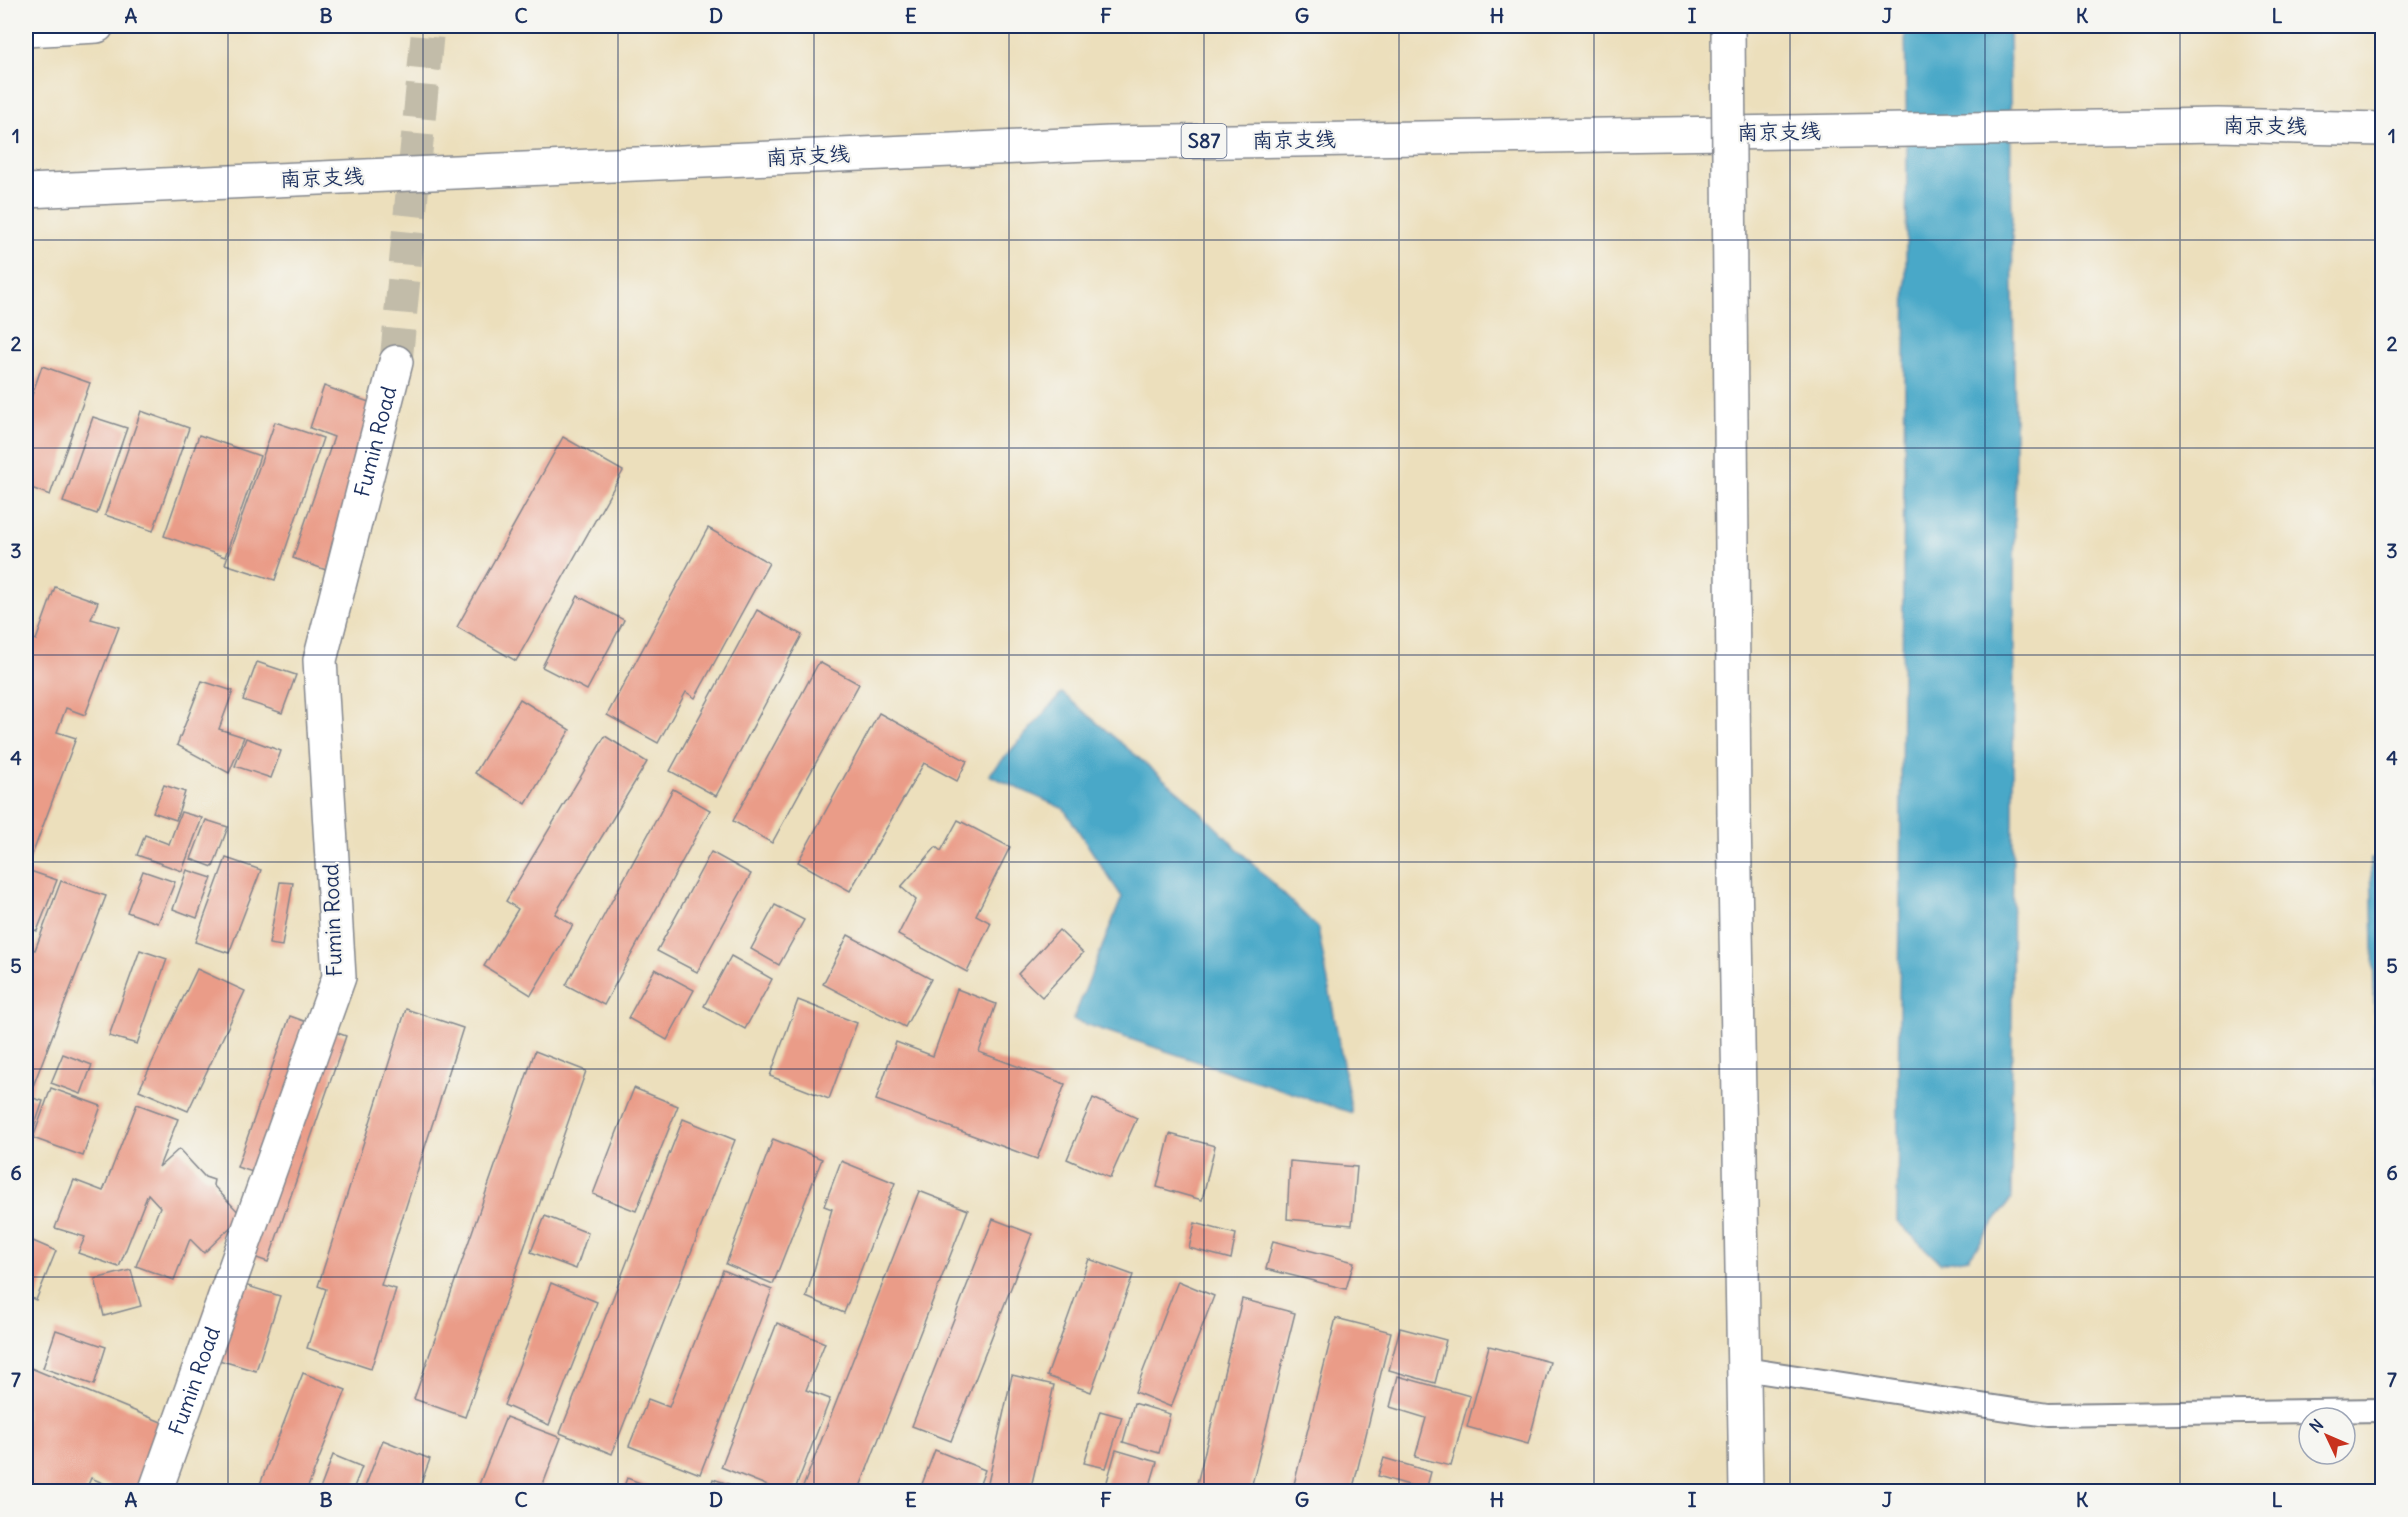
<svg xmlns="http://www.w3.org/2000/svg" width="2408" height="1517" font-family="Delius,'LXGW WenKai TC',sans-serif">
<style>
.water{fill:#49a8c8;stroke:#326c93;stroke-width:1.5}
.building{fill:#ea9c88}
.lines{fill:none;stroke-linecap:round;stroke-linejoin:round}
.minor-tunnel{stroke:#c2bca9;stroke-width:33;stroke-dasharray:33 16;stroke-linecap:butt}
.service-casing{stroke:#84878d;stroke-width:26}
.minor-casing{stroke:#84878d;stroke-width:36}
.motorway-casing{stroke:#84878d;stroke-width:36}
.service{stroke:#fff;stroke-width:22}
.minor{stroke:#fff;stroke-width:33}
.motorway{stroke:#fff;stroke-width:33}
.minor-bridge-casing{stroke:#84878d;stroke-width:36;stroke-linecap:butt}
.minor-bridge{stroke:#fff;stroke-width:33}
.grid{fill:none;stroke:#1b2f5e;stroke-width:1.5;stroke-opacity:0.55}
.labels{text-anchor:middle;stroke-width:4.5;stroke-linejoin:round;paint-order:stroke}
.shield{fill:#f6f6f2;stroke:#5d6b8a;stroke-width:1.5}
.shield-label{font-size:20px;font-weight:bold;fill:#1b2f5e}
.street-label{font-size:21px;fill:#1b2f5e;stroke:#f6f6f2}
.neatline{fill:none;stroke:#1b2f5e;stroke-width:2}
.grid-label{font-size:20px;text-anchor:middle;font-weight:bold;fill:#1b2f5e}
</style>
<rect width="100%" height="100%" fill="#f6f6f2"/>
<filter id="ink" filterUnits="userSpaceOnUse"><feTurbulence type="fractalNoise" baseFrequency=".0167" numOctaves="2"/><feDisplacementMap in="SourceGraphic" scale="12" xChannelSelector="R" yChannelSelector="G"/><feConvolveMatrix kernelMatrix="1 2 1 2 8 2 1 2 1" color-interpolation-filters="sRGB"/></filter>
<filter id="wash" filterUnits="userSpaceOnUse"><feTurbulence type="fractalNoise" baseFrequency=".008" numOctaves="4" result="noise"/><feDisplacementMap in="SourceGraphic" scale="24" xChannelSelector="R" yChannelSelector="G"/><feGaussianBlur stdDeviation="1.35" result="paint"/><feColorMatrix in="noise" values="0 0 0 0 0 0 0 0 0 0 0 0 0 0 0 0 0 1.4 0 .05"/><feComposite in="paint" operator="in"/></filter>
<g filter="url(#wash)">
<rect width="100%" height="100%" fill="#ecdfbc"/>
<g class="water">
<polygon points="1905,26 2009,26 2015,427 2011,1199 1969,1258 1940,1263 1897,1221 1907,155"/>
<polygon points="1062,693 1186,798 1318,928 1352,1113 1073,1020 1122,897 1064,809 989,775"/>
<polygon points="2371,858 2382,858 2382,1203 2379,1203"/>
</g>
<g id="blocks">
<g class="building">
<polygon points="42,366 90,383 50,495 26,486 26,412"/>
<polygon points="324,386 394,411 337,574 293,558 334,437 310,428"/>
<polygon points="141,411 189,428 153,531 105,515"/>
<polygon points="93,417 127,428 97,514 63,502"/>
<polygon points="275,422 323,438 275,580 225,564"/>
<polygon points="199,435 260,456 225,557 164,536"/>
<polygon points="563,437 623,471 516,661 457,627"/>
<polygon points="708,528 769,563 695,698 686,692 658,743 607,715"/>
<polygon points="55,587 98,602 91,619 119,627 85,715 66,708 57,732 76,738 26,871 26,636 36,640"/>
<polygon points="578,596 624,620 587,690 542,667"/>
<polygon points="757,610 802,635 716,796 670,771"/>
<polygon points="257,662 296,675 282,713 243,700"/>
<polygon points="819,662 859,684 772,843 733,821"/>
<polygon points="202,681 233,691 219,729 244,737 229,773 177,745"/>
<polygon points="520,699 570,730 526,804 475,773"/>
<polygon points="879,713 967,761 957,781 924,763 850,891 798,862"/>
<polygon points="605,736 647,762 555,914 573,925 531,995 484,966 518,909 506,901"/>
<polygon points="246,738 281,751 271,778 235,766"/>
<polygon points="164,785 185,792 176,820 153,812"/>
<polygon points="673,789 710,810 604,1005 566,985"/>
<polygon points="181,812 202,818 182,871 137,855 145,835 169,844"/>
<polygon points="206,820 228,827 213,867 191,859"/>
<polygon points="958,820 1010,847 976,915 991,923 967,972 898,935 916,900 901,887 936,847 941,851"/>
<polygon points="711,852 751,874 697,972 657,951"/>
<polygon points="226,858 261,870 229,953 195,942"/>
<polygon points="187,870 212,878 197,918 173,909"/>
<polygon points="30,871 57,880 37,931 26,927 26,883"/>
<polygon points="143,871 175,882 158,923 127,912"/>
<polygon points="61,881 106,896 30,1094 26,1092 26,947 35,950"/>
<polygon points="280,882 293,883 282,946 269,944"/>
<polygon points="775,905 804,920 779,965 751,949"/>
<polygon points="1059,930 1083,953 1042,997 1018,974"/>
<polygon points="848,935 931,979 905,1027 823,984"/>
<polygon points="140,950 167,959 137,1044 109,1036"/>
<polygon points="731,956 772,979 745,1029 704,1006"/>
<polygon points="197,969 245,991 188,1111 139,1090"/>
<polygon points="655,969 694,990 667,1040 628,1018"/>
<polygon points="957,989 996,1004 979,1052 1065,1084 1037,1159 876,1100 896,1042 933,1056"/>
<polygon points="798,1000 857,1023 829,1099 770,1076"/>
<polygon points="406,1009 463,1028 381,1285 396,1289 371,1369 307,1348 326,1289 318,1286"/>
<polygon points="290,1016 346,1036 268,1262 243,1253 256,1173 237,1167"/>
<polygon points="535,1051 586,1071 465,1417 414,1399"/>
<polygon points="63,1054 92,1065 81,1094 51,1083"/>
<polygon points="51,1088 101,1106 83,1156 33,1138"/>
<polygon points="634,1088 678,1106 636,1211 593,1194"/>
<polygon points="26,1096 43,1101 26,1151"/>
<polygon points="1093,1098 1137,1118 1110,1178 1067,1159"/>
<polygon points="137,1104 178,1119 159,1167 179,1149 205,1177 214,1180 213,1185 242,1216 204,1253 190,1239 174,1280 136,1266 160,1207 148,1194 119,1267 78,1253 85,1237 55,1228 74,1180 103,1191"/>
<polygon points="683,1119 735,1140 612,1454 560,1433"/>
<polygon points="1170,1134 1215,1146 1202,1200 1157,1187"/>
<polygon points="773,1139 822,1159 773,1284 726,1264"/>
<polygon points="841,1161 895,1183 844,1313 806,1297 832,1209 824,1206"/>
<polygon points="1290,1161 1357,1167 1352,1225 1287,1219"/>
<polygon points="919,1191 968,1210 858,1492 801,1492"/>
<polygon points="545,1216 588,1233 576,1269 531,1252"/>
<polygon points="993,1219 1032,1234 951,1441 912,1426"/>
<polygon points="1195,1223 1236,1234 1231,1259 1189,1248"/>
<polygon points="26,1238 56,1251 36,1300 26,1296"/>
<polygon points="1273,1241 1354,1262 1346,1289 1266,1269"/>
<polygon points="1089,1259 1133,1275 1091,1392 1047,1376"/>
<polygon points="131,1270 141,1306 104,1316 95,1279"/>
<polygon points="723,1270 772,1290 700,1474 629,1446 648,1399 669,1407"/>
<polygon points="216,1276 280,1296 256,1371 192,1352"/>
<polygon points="1178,1281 1214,1296 1171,1407 1135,1392"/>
<polygon points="551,1283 597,1302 549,1425 504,1405"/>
<polygon points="1242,1299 1295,1313 1250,1492 1195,1492"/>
<polygon points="1336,1318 1391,1332 1352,1492 1292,1492"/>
<polygon points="777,1323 825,1343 806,1390 830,1399 794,1492 783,1492 721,1467"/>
<polygon points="1400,1328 1446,1340 1435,1383 1389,1370"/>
<polygon points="56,1330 106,1347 94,1385 43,1368"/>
<polygon points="1489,1346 1550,1362 1528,1444 1467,1427"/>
<polygon points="26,1366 166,1424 138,1492 124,1492 91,1478 85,1492 26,1492 26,1471 28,1465 26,1464"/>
<polygon points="303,1373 346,1390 306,1492 257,1492"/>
<polygon points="1012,1375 1054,1385 1030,1492 986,1492"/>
<polygon points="1398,1376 1470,1396 1451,1466 1415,1457 1426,1418 1390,1407"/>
<polygon points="1134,1403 1170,1414 1159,1453 1123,1442"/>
<polygon points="1100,1411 1122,1417 1106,1468 1084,1463"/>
<polygon points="506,1417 561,1438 540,1492 476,1492"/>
<polygon points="383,1440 430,1459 418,1492 363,1492"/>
<polygon points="935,1450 985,1470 977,1492 919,1492"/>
<polygon points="1116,1450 1157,1462 1148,1492 1104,1492"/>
<polygon points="333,1455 362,1467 352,1492 319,1492"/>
<polygon points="1384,1458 1431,1472 1426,1490 1378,1476"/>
<polygon points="627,1478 661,1491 661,1492 622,1492"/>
<polygon points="713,1479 750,1491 750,1492 709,1492"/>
</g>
</g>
</g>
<g filter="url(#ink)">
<use href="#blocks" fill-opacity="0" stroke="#84878d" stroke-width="1.5"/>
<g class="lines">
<polyline class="minor-tunnel" points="396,362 428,26"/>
<g class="service-casing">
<polyline id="service" points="1744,1369 2047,1415 2382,1410"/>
</g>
<g class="minor-casing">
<g id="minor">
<polyline points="1734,816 1746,1492"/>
<path id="s1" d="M155 1492 339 977 320 660 396 362"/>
</g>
</g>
<g class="motorway-casing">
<g id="motorway">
<polyline points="26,30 97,26"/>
<polyline points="26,191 1110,143 2218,125 2382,129"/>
</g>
</g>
<use href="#service" class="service"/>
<use href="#minor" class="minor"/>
<use href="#motorway" class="motorway"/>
<g class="minor-bridge-casing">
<polyline id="minor-bridge" points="1728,26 1734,816"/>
</g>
<use href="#minor-bridge" class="minor-bridge"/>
</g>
</g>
<path class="grid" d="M228 26V1492M423 26V1492M618 26V1492M814 26V1492M1009 26V1492M1204 26V1492M1399 26V1492M1594 26V1492M1790 26V1492M1985 26V1492M2180 26V1492M26 240H2382M26 448H2382M26 655H2382M26 862H2382M26 1069H2382M26 1277H2382"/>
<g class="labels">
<rect class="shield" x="1181.5" y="124" width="45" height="34" rx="4.5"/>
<g class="shield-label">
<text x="1204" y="148">S87</text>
</g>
<g class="street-label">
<text transform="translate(2265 126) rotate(1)" y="7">南京支线</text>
<text transform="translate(1779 132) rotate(-1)" y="7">南京支线</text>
<text transform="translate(1294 140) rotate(-1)" y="7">南京支线</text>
<text transform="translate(808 156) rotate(-3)" y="7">南京支线</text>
<text transform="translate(322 178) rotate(-2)" y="7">南京支线</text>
<text dy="7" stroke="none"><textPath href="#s1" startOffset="1090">Fumin Road</textPath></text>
<text transform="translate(333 920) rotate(-92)" y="7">Fumin Road</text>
<text dy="7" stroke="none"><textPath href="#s1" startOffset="118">Fumin Road</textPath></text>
</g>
</g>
<rect width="2408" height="1517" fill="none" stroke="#f6f6f2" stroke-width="66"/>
<g transform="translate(2327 1436) rotate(314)"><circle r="28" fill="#f6f6f2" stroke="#9ea6b7" stroke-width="1.5"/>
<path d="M0-4.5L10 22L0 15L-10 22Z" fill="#c8321e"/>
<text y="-9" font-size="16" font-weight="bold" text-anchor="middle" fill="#1b2f5e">N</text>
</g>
<rect x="33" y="33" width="2342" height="1451" class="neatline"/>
<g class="grid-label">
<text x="131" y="23">A</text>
<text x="326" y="23">B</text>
<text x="521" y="23">C</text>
<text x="716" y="23">D</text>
<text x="911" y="23">E</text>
<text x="1106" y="23">F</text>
<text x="1302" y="23">G</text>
<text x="1497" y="23">H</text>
<text x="1692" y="23">I</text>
<text x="1887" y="23">J</text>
<text x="2082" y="23">K</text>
<text x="2277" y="23">L</text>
<text x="16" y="143">1</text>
<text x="2392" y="143">1</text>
<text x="16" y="351">2</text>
<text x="2392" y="351">2</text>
<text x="16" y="558">3</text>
<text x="2392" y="558">3</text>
<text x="16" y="765">4</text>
<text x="2392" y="765">4</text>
<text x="16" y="973">5</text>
<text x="2392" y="973">5</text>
<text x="16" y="1180">6</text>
<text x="2392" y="1180">6</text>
<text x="16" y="1387">7</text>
<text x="2392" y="1387">7</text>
<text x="131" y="1507">A</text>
<text x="326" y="1507">B</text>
<text x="521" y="1507">C</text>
<text x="716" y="1507">D</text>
<text x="911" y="1507">E</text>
<text x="1106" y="1507">F</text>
<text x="1302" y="1507">G</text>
<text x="1497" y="1507">H</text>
<text x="1692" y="1507">I</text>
<text x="1887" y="1507">J</text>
<text x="2082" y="1507">K</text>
<text x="2277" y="1507">L</text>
</g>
</svg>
